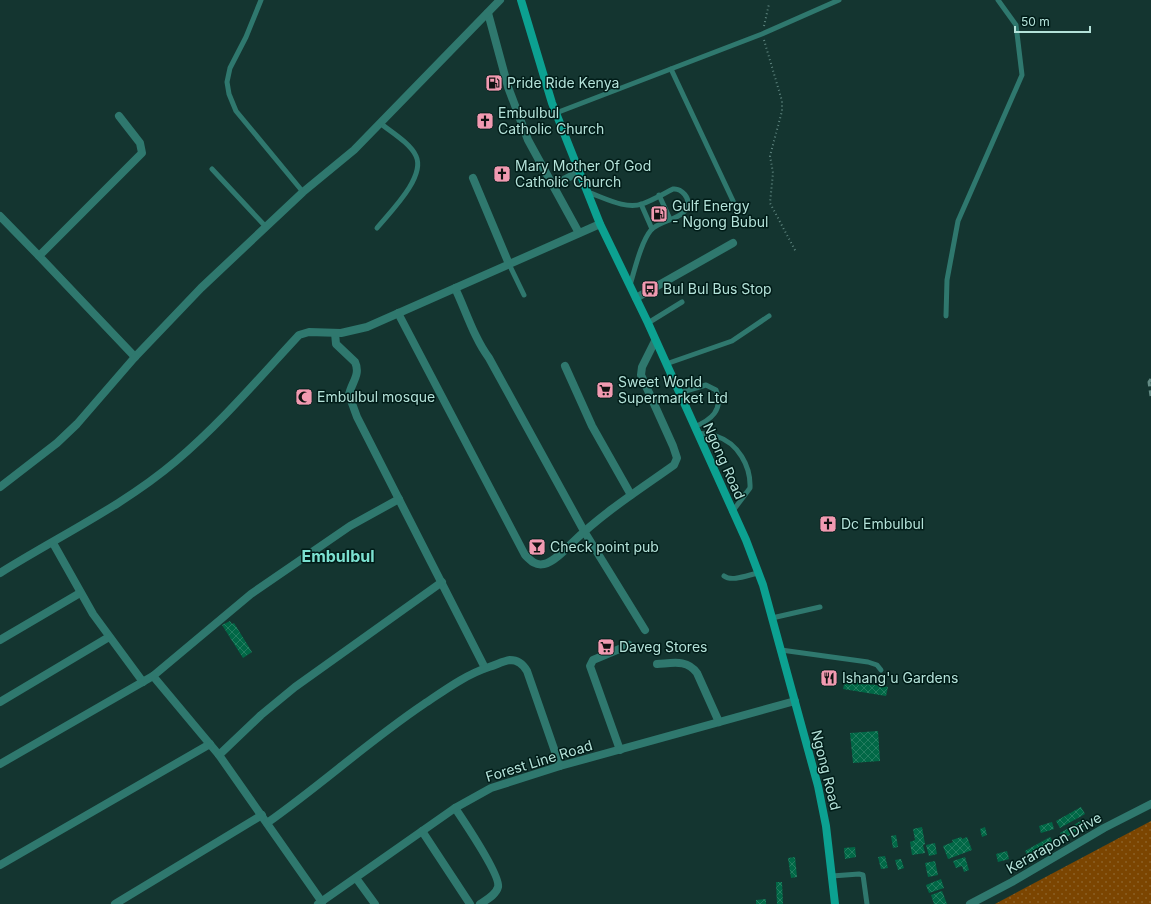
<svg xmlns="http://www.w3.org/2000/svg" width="1151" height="904" font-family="Inter,sans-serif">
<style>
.grass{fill:url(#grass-dots)}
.building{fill:url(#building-cross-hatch)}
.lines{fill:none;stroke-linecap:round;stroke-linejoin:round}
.path{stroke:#5e857f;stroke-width:2;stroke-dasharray:1 3;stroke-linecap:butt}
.lane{stroke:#2f786e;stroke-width:5}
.street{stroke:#2f786e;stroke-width:8}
.secondary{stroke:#0ca191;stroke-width:8}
.rail{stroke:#638b84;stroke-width:3;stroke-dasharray:8 4;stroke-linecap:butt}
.labels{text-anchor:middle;stroke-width:3;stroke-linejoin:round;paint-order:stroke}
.poi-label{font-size:14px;fill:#b4e2d9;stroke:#001c18;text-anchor:start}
.street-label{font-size:14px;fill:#b4e2d9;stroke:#001c18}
.quarter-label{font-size:16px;font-weight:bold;fill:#7ce1d1;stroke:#001c18}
</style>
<defs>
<pattern id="grass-dots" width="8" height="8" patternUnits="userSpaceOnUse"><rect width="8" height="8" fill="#7b4501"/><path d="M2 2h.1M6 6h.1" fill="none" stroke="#8b6025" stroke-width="1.8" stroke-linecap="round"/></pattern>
<pattern id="building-cross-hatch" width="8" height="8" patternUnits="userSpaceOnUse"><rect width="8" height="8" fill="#016846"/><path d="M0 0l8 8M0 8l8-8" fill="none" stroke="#247d60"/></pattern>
</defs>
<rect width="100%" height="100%" fill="#143530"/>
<polygon class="grass" points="1151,821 1151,904 995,904"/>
<g class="building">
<polygon points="230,621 232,624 234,623 252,652 243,658 222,625"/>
<polygon points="845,680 888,687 886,696 843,689"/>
<polygon points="878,731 880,761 853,763 850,733"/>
<polygon points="1081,807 1085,814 1060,828 1056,821"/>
<polygon points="1084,819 1087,825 1063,839 1060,833"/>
<polygon points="1052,822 1054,829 1041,833 1039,826"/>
<polygon points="922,827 925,844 923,845 925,853 912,855 910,842 915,840 913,829"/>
<polygon points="985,827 987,835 982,837 980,829"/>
<polygon points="896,835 898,847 893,848 891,836"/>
<polygon points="961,837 962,839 967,837 972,850 948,859 943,846 953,842 952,840"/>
<polygon points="1050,837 1053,842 1028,856 1025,851"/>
<polygon points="935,843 937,854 929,856 926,845"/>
<polygon points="855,847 856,857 845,859 844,848"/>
<polygon points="1007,851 1009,859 998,862 996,854"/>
<polygon points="885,856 888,868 881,869 878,857"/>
<polygon points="795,857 797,877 791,878 788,858"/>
<polygon points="965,857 969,870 964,872 962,866 956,868 953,861"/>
<polygon points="901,859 904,868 898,870 895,860"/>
<polygon points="935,861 938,875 928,877 925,863"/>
<polygon points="941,879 944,888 929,893 926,885"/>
<polygon points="776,882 782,882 783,904 777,904"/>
<polygon points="942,891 947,904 934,904 931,895"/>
<polygon points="766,899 766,904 756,904 756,900"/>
</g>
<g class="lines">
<g class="path">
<polyline points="764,26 769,4"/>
<polyline points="764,40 782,101 782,111 770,156 773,173 770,203 796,252"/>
</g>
<g class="lane">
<polyline points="261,0 246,37 230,68 227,82 229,94 236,111 303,192"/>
<polyline points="671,69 734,203"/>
<polyline points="556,113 762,34 839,0"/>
<polyline points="212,169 266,227"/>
<path d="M587 192C603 197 625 210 642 204 653 200 663 194 673 189 681 188 691 198 687 207 682 220 660 220 651 230 641 242 635 269 630 285"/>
<polyline points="659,195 670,219"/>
<polyline points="641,204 652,229"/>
<path d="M377 228C390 212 426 177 416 156 410 143 391 132 380 123"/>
<polyline points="509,264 524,295"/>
<polyline points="946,316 947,280 958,221 1022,75 1016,25 998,0"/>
<polyline points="648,323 682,302"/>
<polyline points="666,364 732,341 769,316"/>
<path d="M679 393 706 385 716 390C724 410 711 420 694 427"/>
<path d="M697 433C703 434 710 434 716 436 738 443 751 466 750 488L732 512"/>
<path d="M724 576C732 582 748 575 758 573"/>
<polyline points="772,618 820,607"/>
<polyline points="781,650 868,662 877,665 881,670"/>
<polyline points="832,876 859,874 863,875 867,904"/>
</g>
<g class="street">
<polyline points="488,13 508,87 528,140 579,233"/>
<polyline points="119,116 140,143 142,153 39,256 135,357"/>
<polyline points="473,178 509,264"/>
<polyline points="554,185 579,172"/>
<polyline points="0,216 39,256"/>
<path d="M455 288C466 311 474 338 489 358L584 531 645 630"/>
<polyline points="636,298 733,243"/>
<path d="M398 313 525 555C530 560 535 566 544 564 554 562 566 549 573 542 604 512 639 490 674 465L677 458 673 446 641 375 642 367 655 341"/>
<path d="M335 333 336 344 355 362C361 375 351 383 349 395L357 417 485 668"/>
<polyline points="565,366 592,426 631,495"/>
<polyline points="0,487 57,443 77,424 135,357 201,288 303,192 354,150 500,0"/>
<polyline points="53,543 93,614 143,682"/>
<path d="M0 573C59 536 123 506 176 461 221 423 259 378 299 335L309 332 341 333 367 327 600 224"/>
<polyline points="0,640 80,593"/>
<path d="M657 664C673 663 687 659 697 673L719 722"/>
<polyline points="153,676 219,755 322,902"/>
<polyline points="0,702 109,637"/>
<polyline points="620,750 590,666 593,660 629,645"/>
<polyline points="219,755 261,715 295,687 442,582"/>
<polyline points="0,764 153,676 251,594 350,526 399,499"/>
<path d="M455 808C463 820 501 876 498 887 496 895 486 900 480 904"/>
<path d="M267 823C321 785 369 741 424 704 445 690 465 675 489 667 496 665 503 661 510 660 517 660 523 664 527 671L560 766"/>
<polyline points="422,831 470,904"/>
<polyline points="0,865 210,744"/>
<polyline points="356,878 375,904"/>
<polyline points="115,904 262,815"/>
<polyline points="318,904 455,808 491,788 560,766 795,701"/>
<polyline points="970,904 1012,882 1104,828 1151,804"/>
</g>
<polyline class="secondary" points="521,0 552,103 600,224 648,323 746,540 763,585 818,786 826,826 835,904"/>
<polyline class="rail" points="1151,379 1149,382 1151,396"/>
</g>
<defs>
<g id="fuel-square" transform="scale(0.9)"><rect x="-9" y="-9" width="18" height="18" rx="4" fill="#f19ab1" stroke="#001c18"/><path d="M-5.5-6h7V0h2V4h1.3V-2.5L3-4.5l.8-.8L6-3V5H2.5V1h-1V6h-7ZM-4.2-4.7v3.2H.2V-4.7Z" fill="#111"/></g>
<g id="church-square" transform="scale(0.9)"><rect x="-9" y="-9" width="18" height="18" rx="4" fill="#f19ab1" stroke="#001c18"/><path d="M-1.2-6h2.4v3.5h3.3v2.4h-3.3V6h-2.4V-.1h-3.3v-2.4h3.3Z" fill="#111"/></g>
<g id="bus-square" transform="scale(0.9)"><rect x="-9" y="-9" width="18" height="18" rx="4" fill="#f19ab1" stroke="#001c18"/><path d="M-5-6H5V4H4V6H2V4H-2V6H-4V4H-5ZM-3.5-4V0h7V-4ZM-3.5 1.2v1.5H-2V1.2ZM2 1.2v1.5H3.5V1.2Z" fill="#111"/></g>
<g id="supermarket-square" transform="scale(0.9)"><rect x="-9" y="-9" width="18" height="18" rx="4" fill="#f19ab1" stroke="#001c18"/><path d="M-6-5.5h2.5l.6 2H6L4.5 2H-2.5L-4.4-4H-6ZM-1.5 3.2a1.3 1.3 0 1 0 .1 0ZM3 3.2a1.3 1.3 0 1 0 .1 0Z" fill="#111"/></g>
<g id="mosque-square" transform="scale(0.9)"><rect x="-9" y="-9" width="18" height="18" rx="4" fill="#f19ab1" stroke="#001c18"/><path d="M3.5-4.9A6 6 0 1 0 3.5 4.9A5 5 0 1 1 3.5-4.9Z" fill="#111"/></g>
<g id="bar-square" transform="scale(0.9)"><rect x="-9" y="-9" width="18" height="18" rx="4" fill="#f19ab1" stroke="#001c18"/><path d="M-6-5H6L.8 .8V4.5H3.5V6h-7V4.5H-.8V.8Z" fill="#111"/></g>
<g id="restaurant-square" transform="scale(0.9)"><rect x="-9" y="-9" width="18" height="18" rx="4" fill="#f19ab1" stroke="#001c18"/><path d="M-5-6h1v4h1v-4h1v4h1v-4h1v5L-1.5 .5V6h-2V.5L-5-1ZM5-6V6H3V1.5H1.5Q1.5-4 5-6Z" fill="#111"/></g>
</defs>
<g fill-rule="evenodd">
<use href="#fuel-square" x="494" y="83"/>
<use href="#church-square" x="485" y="121"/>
<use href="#church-square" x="502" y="174"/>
<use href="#fuel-square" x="659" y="214"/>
<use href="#bus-square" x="650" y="289"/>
<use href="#supermarket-square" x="605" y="390"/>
<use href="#mosque-square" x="304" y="397"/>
<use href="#church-square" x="828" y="524"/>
<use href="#bar-square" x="537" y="547"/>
<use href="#supermarket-square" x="606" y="647"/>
<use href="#restaurant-square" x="829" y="678"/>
</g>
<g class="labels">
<g class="poi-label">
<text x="507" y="88">Pride Ride Kenya</text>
<text x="498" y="118">Embulbul<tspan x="498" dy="16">Catholic Church</tspan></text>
<text x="515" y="171">Mary Mother Of God<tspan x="515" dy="16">Catholic Church</tspan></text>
<text x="672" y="211">Gulf Energy<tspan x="672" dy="16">- Ngong Bubul</tspan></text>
<text x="663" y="294">Bul Bul Bus Stop</text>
<text x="618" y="387">Sweet World<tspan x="618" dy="16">Supermarket Ltd</tspan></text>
<text x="317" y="402">Embulbul mosque</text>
<text x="841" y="529">Dc Embulbul</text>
<text x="550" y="552">Check point pub</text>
<text x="619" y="652">Daveg Stores</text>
<text x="842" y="683">Ishang'u Gardens</text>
</g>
<g class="street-label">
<text transform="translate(724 461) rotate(66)" y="5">Ngong Road</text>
<text transform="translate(539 761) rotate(-17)" y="5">Forest Line Road</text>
<text transform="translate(826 770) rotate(76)" y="5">Ngong Road</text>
<text transform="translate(1054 843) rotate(-30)" y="5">Kerarapon Drive</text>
</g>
<g class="quarter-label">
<text x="338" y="562">Embulbul</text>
</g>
</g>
<path d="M1015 26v6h75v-6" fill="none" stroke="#b4e2d9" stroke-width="2"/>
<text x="1021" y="26" font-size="12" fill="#b4e2d9" stroke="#001c18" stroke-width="3" paint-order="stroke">50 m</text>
</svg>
